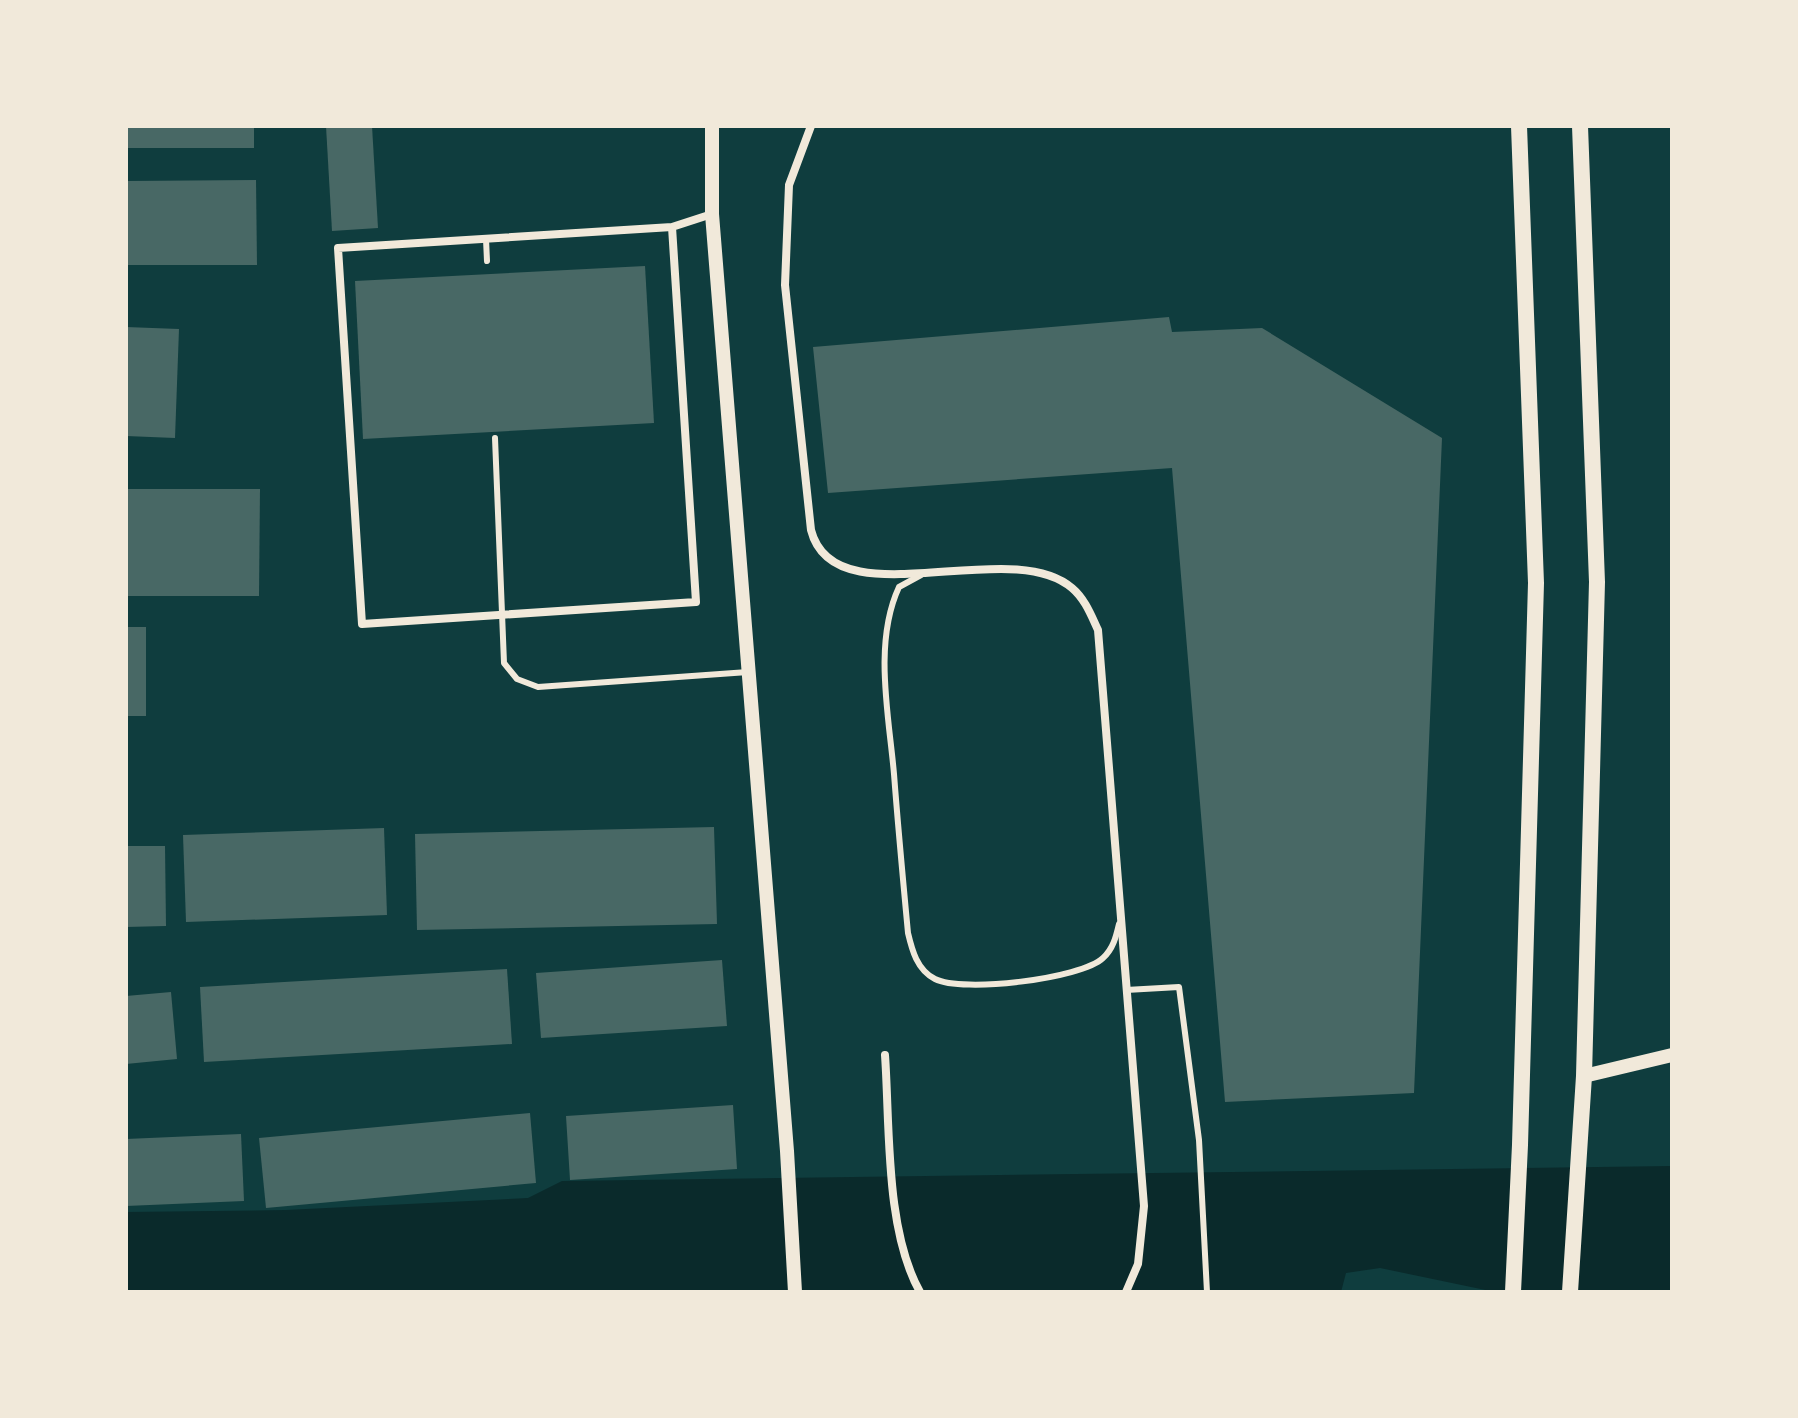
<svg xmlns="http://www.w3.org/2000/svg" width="1798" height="1418" font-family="'Playfair Display',serif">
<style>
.water{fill:#0a2a2b}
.building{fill:#486865}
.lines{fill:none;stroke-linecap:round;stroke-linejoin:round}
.service{stroke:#f1e9da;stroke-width:6}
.minor{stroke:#f1e9da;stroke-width:8}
.tertiary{stroke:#f1e9da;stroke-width:14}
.secondary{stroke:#f1e9da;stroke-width:16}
</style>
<rect width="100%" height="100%" fill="#0f3d3e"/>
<polygon class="water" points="1672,1166 1672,1292 1495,1292 1380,1268 1346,1273 1341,1292 126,1292 126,1212 286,1210 528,1198 562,1181"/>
<g class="building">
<rect x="126" y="126" width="128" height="22"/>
<polygon points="326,126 372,126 378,228 332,231"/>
<polygon points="256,180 257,265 126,265 126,181"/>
<polygon points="645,266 654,423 363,439 355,281"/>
<polygon points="1169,317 1172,332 1262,328 1442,438 1414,1093 1225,1102 1172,468 828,493 813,347"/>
<polygon points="126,327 179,329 175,438 126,436"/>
<polygon points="126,489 260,489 259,596 126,596"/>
<rect x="126" y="627" width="20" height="89"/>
<polygon points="714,827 717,924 417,930 415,834"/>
<polygon points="384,828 387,915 186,922 183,835"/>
<polygon points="126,846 165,846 166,926 126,927"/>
<polygon points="722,960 727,1026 541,1038 536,973"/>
<polygon points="507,969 512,1044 204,1062 200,987"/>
<polygon points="171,992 177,1059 126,1064 126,996"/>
<polygon points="733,1105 737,1169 570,1180 566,1116"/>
<polygon points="530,1113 536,1183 266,1208 259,1138"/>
<polygon points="241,1134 244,1201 126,1206 126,1139"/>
</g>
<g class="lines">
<g class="service">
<polyline points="486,239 487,261"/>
<polyline points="495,438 504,663 517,679 538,687 748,672"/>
<path d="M921 575 899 587C873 643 889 716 894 774 898 827 903 880 908 933 912 950 917 970 935 979 962 993 1081 979 1103 958 1113 949 1116 937 1119 924"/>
<polyline points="1126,990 1179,987 1199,1140 1207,1292"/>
</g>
<g class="minor">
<path d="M811 126 789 185 785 285 811 530C834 621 1010 534 1072 588 1085 599 1091 615 1098 630L1144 1206 1138 1264 1126 1292"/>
<polyline points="672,227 696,602 362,624 338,248 672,227 712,214"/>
<path d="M885 1055C890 1126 885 1230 920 1292"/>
</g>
<g class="tertiary">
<polyline points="712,126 712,214 787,1151 795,1292"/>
<polyline points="1584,1076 1672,1055"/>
</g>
<g class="secondary">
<polyline points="1513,1292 1520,1145 1536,583 1519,126"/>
<polyline points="1570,1292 1584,1076 1597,582 1580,126"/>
</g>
</g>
<rect width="1798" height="1418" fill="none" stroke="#f1e9da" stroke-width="256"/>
</svg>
